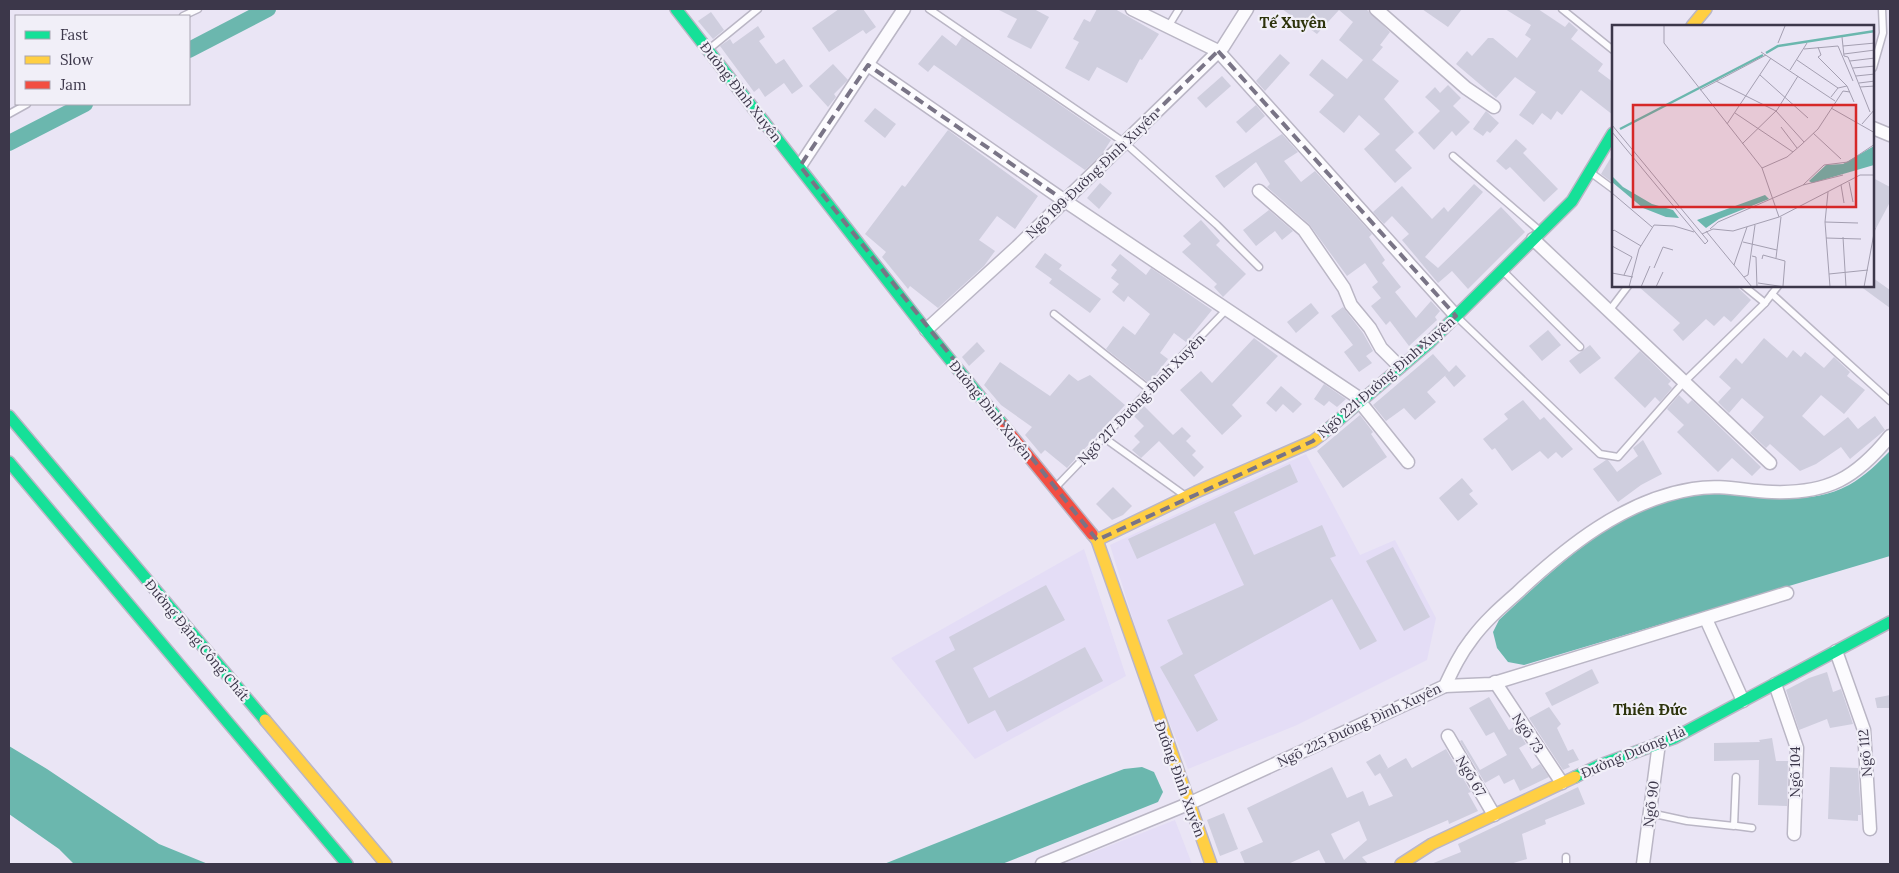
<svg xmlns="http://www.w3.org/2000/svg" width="1899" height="873" font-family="Lora,serif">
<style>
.built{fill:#e4ddf6}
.water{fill:#6bb7ae}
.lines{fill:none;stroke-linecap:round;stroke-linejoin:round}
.canal{stroke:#6bb7ae;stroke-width:16}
.building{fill:#cfcede;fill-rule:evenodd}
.lane-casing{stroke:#bab6c5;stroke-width:9}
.street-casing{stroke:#bab6c5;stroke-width:15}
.fast-casing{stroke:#bab6c5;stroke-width:14}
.slow-casing{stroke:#bab6c5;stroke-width:14}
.jam-casing{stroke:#bab6c5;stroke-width:14}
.lane{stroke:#fcfbfe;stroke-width:6}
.street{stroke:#fcfbfe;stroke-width:12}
.fast{stroke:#16e098;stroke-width:11}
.slow{stroke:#ffcf43;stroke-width:11}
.jam{stroke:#f24e42;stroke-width:11}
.marked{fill:none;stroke:#797486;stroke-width:4;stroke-dasharray:10 6;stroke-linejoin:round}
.labels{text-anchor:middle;stroke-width:4.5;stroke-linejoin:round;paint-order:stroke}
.street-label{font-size:14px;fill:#3c374a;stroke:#f1eff8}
.neighbourhood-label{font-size:15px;font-weight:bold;fill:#2d330b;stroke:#f1eff8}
.inset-river{fill:none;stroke:#6bb7ae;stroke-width:2.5}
.inset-road{fill:none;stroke:#a49fb1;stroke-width:1}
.view{fill:#d62828;fill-opacity:0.15;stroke:#d62828;stroke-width:2.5}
.inset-edge{fill:none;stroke:#3c374a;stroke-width:2.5}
</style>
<rect width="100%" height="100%" fill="#eae5f5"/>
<g class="built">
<polygon points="1306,454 1360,555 1395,540 1436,618 1427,660 1297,725 1188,769 1148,669 1110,545"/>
<polygon points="1084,549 1126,676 975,759 891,658"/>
<polygon points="1175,820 1192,864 1063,864"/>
</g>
<g class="water">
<path d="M1890 451V556L1524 665 1508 662 1497 648 1493 632 1499 620C1550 573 1604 519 1673 499 1731 482 1793 515 1849 485 1865 476 1878 463 1890 451Z"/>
<polygon points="9,746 47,769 159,844 208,864 74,864 59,849 9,814"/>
<polygon points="1142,767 1154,772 1163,792 1158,802 1002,864 884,864 1084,784 1124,769"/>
</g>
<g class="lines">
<g class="canal">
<polyline points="189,50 268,9"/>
<polyline points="9,143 85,104"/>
</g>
</g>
<g class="building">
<polygon points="839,9 863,9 876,27 866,34 863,30 829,52 812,28"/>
<polygon points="997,9 1034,9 1049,17 1031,49 1007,37 1017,19"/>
<polygon points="1097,9 1115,9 1159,34 1142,60 1140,59 1127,83 1097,67 1089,81 1065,68 1079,42 1073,39 1084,19 1090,22"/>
<polygon points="1282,9 1366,9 1390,32 1380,45 1383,47 1372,60 1399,81 1384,99 1414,132 1395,150 1412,168 1395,183 1364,149 1380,134 1359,115 1344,133 1319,112 1334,95 1309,75 1322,59 1347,79 1363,60 1339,40 1353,22 1339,10 1317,34"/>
<polygon points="1422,9 1462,9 1448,27"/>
<polygon points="1505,9 1538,9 1565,27 1569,22 1578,30 1571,39 1603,64 1598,71 1613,82 1613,115 1581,90 1562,115 1557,111 1551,120 1542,113 1533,125 1519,115 1536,92 1515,77 1496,98 1456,64 1467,51 1472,56 1488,38 1493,38 1517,58 1531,39 1525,35 1531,25"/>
<polygon points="711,12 724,30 713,39 698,21"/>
<polygon points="758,26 765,37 759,41 776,64 784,59 803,86 792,94 784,83 765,97 759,88 754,92 720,46 730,39 733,44"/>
<polygon points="942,35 956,46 962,37 1111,140 1102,154 1085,170 934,65 928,72 918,64"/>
<polygon points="1280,54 1290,63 1265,91 1256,81"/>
<polygon points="833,64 848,80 834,94 836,97 828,107 809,86"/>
<polygon points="1222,76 1231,86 1206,108 1197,98"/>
<polygon points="1448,85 1461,98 1453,106 1470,122 1456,136 1452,131 1434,150 1418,133 1440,111 1425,97 1435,87 1440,93"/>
<polygon points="1256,105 1265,116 1246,133 1236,122"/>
<polygon points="875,108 896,124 885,138 864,121"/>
<polygon points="1486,111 1499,123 1490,133 1487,131 1483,136 1473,129"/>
<polygon points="948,130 1038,196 1015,229 997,216 979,240 995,251 984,266 938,308 910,286 908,289 882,257 886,252 865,234 902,185 905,187"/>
<polygon points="1282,134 1298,152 1284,161 1301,182 1315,171 1372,234 1369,237 1385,260 1382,263 1401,287 1395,292 1416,318 1431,301 1440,311 1435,317 1437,320 1409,346 1390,321 1386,325 1371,306 1381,298 1372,287 1378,282 1365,263 1347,276 1309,224 1267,187 1270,184 1256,162 1224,188 1215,176"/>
<polygon points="1516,139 1527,149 1523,153 1558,189 1544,202 1510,167 1506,170 1496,161"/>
<polygon points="1613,154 1613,183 1601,174"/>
<polygon points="1873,178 1890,187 1890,202 1873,234"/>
<polygon points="1100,183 1112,193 1099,209 1087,198"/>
<polygon points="1474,184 1483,192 1425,257 1438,268 1501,207 1525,232 1468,289 1452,271 1438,283 1402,240 1409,234 1392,216 1384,224 1373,212 1402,186 1432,219 1444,207 1448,212"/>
<polygon points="1269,210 1293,231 1282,240 1275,231 1256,246 1243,230"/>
<polygon points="1201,220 1220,241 1216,245 1246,274 1223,297 1214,287 1217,284 1182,252 1191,244 1183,236"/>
<polygon points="1045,253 1062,265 1059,269 1101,299 1090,313 1049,283 1052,279 1035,267"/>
<polygon points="1120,254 1146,275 1151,268 1212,310 1186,342 1174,333 1160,353 1168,359 1149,383 1106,349 1123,326 1135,335 1150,314 1128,296 1124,302 1112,292 1119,284 1111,278 1117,270 1111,265"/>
<polygon points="1873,278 1890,290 1890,308 1860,286 1873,286"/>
<polygon points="1638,286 1736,286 1751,300 1731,322 1724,316 1714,326 1706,319 1683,341 1673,330 1680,323"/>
<polygon points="1311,303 1319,313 1296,333 1287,322"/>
<polygon points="1343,307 1363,333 1373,351 1366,356 1372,363 1359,372 1344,352 1353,345 1331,316"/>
<polygon points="1548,330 1561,345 1542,361 1529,346"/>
<polygon points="1254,338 1278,356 1232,405 1242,416 1222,435 1180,390 1201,371 1212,383"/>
<polygon points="1764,338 1787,358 1793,350 1801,357 1805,352 1824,368 1834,357 1850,372 1847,376 1865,390 1844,414 1821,395 1802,416 1824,436 1848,417 1858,429 1875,416 1885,430 1850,459 1841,447 1816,464 1800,471 1770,444 1766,448 1750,433 1764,417 1742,398 1729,413 1718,402 1731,388 1719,377 1736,358 1742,364"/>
<polygon points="977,342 985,351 969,366 962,357"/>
<polygon points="1590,345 1601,358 1580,374 1569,361"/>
<polygon points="1640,351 1671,381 1668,384 1672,388 1660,402 1655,397 1645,408 1614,378"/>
<polygon points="1433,354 1449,372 1456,365 1466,376 1454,387 1445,376 1447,374 1427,392 1436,402 1415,420 1404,408 1386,421 1373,405"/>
<polygon points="1000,362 1050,396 1069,374 1078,381 1090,375 1125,405 1067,468 1045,450 1041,454 1025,435 1032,427 1001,405 984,385"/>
<polygon points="1324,384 1340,395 1346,399 1337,407 1329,401 1324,406 1314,399"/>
<polygon points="1281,386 1302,404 1293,413 1283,404 1276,412 1266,403"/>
<polygon points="1679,395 1688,404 1692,400 1761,467 1752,476 1732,458 1718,472 1677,432 1684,425 1667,409"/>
<polygon points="1523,400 1540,420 1544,417 1573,449 1562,458 1556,452 1548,459 1540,451 1512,471 1495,448 1492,450 1483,439 1508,419 1504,414"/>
<polygon points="1143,405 1173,435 1182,427 1191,436 1186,441 1196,451 1192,455 1204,467 1194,477 1159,441 1141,458 1132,450 1140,442 1134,436 1144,426 1133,415"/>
<polygon points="1360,415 1373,432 1371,434 1387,457 1343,488 1317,451"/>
<polygon points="1643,440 1662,474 1641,485 1618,502 1593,469 1606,460 1608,460 1617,472 1638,456 1633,448"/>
<polygon points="1290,464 1298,482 1234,512 1254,555 1322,525 1336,556 1330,558 1377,641 1360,650 1332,599 1194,675 1218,720 1197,732 1160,667 1183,654 1167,620 1244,585 1215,523 1137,559 1128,539"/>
<polygon points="1462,478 1473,491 1469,494 1478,504 1458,521 1439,498"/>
<polygon points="1113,487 1132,506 1123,515 1112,520 1096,504"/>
<polygon points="1393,547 1430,617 1404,631 1366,561"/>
<polygon points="1046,585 1065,620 973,668 989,698 1085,647 1103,681 1007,732 995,710 968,724 935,661 955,650 949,637"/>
<polygon points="1592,669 1599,683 1552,706 1545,693"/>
<polygon points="1827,672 1833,692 1841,689 1853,724 1830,728 1827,719 1799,730 1786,690 1809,678"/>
<polygon points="1890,695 1890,708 1877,708 1875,698"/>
<polygon points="1489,697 1509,730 1515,726 1526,744 1519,748 1532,769 1540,764 1549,777 1520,791 1514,779 1504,784 1499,775 1485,783 1460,741 1462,740 1480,770 1507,755 1494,732 1486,736 1469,708"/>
<polygon points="1549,707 1561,724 1557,728 1568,751 1573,749 1579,760 1568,764 1570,767 1563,770 1529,718"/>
<polygon points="1772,738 1776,761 1788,761 1787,806 1758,805 1759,760 1714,761 1714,743 1760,742 1759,740"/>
<path d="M1446 749 1471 792 1468 793 1478 811 1449 824 1448 820 1362 857 1368 864H1326L1319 850 1288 864H1245L1240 852 1263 842 1247 808 1332 767 1347 798 1363 791 1369 806 1393 796 1380 773 1375 776 1366 762 1380 754 1388 768 1385 770 1406 758 1412 768ZM1359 821 1367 840 1344 860 1331 834Z"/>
<polygon points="1830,767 1858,768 1861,815 1858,815 1858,821 1828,819"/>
<polygon points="1578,787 1585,804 1545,820 1546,824 1522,834 1527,859 1510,864 1431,864 1461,852 1458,844"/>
<polygon points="1224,813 1238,849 1220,856 1207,820"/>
</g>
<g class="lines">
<g class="lane-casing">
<g id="lane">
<polyline points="929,9 1125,143 1217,225 1259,267"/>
<polyline points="1562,9 1613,50"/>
<polyline points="183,16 198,9"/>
<polyline points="1168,27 1179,9"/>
<polyline points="709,49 758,9"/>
<polyline points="1873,68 1883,33 1882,9"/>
<polyline points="9,114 27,104"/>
<polyline points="1453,156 1540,231"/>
<polyline points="1590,172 1613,189"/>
<polyline points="1503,271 1580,347"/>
<polyline points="1744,286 1765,303"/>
<polyline points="1772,294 1890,401"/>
<polyline points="1609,311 1628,286"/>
<polyline points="1054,314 1150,390"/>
<polyline points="1456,316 1600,454 1618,457 1684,382 1765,303 1778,286"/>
<polyline points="1110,442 1184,495"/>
<polyline points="1056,487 1227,309"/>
<polyline points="1650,813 1687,821 1734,826 1736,777"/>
<polyline points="1737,826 1752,828"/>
<polyline points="1566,857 1566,864"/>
</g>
</g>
<g class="street-casing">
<g id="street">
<polyline points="1132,9 1218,51 1456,316"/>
<polyline points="1376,9 1466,88 1494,107"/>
<polyline points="868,65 1065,201 1362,400"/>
<polyline points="1873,128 1890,135"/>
<polyline points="800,166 904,9"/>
<polyline points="1259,191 1304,230 1344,288 1351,305 1370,328 1381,348 1400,367"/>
<polyline points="1533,239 1770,463"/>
<polyline points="926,330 1017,247 1223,47 1247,9"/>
<polyline points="1360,402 1408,462"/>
<polyline points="1706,619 1743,701"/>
<polyline points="1836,651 1864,730 1870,829"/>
<polyline points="1495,682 1562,783"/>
<polyline points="1775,684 1797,748 1794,834"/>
<polyline points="1445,686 1491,684 1787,593"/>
<polyline points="1448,736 1494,815"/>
<path d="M1042 864 1188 804 1445 686C1453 669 1460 654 1471 640 1484 622 1500 608 1516 594 1566 547 1624 500 1693 489 1721 484 1745 491 1772 492 1828 494 1856 478 1890 436"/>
<polyline points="1643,864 1659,743"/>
</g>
</g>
<g class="fast-casing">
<g id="fast">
<polyline points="676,9 926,330 1003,425"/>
<polyline points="9,416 265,720"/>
<polyline points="1321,435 1429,343 1572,201 1613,133"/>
<polyline points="9,462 347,864"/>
<polyline points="1575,777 1600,765 1674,738 1890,622"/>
</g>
</g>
<g class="slow-casing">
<g id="slow">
<polyline points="1692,26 1706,9"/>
<polyline points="1092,534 1097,540 1211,864"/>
<polyline points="1097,540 1196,492 1313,441 1321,435"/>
<polyline points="265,720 386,864"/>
<polyline points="1401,864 1432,844 1575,777"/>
</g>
</g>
<g class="jam-casing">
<polyline id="jam" points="1003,425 1092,534"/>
</g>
<use href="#lane" class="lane"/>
<use href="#street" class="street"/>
<use href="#fast" class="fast"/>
<use href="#slow" class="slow"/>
<use href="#jam" class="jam"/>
</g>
<path class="marked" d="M1218 51 1456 316 1313 441 1097 540 800 166 868 65 1065 201Z"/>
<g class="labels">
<g class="street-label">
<text transform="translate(741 92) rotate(52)" y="5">Đường Đình Xuyên</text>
<text transform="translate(1092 174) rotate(-44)" y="5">Ngõ 199 Đường Đình Xuyên</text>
<text transform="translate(1386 377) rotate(-41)" y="5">Ngõ 221 Đường Đình Xuyên</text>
<text transform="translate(1141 399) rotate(-46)" y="5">Ngõ 217 Đường Đình Xuyên</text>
<text transform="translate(991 410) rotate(51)" y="5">Đường Đình Xuyên</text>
<text transform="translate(197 640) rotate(50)" y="5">Đường Đặng Công Chất</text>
<text transform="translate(1359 725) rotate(-25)" y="5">Ngõ 225 Đường Đình Xuyên</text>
<text transform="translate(1528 733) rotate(56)" y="5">Ngõ 73</text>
<text transform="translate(1633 752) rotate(-23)" y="5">Đường Dương Hà</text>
<text transform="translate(1865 753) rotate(-95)" y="5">Ngõ 112</text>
<text transform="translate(1795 772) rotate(-90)" y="5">Ngõ 104</text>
<text transform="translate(1471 776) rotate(59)" y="5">Ngõ 67</text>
<text transform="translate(1180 779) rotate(70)" y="5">Đường Đình Xuyên</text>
<text transform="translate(1651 804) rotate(-83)" y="5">Ngõ 90</text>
</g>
<g class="neighbourhood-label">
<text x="1293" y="28">Tế Xuyên</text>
<text x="1650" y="715">Thiên Đức</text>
</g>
</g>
<g transform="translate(1612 25)">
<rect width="262" height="262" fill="#eae5f5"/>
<path d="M262 121V140L200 158 197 156 214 140 231 139ZM0 151 11 162 40 179 61 185 67 193 54 192 31 183 0 157ZM153 170 157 174 107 194 94 203 85 195Z" fill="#6bb7ae"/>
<path class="inset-river" d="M154 28 166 21 263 6M8 104 151 30"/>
<path class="inset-road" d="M52 1V18L150 143 167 192M230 12 232 31 236 32 258 87M166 18 173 1M231 21 263 18M206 22 209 30 206 32 235 61 242 77M192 24 226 21 241 56M149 27 223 76M232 29 263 25M185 35 226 63M238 36 263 33M241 43 263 41M178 45 195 18M148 50 196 93M244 51 263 49M104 56 164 86 192 117M247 58 263 56M248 62 263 61M88 65 154 30M219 72 226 63 235 61M219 83 263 108M123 88 181 127M115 99 159 33M250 99 263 84M0 100 96 216 93 219 0 107M169 102 185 123M201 108 229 134M130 119 165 85 186 51M150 143 175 132 189 120 206 104 231 66 238 67M237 157 241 177M191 160 231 150M229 160 232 178M216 167 213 197 218 262M0 168 40 202M213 197 246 198M98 204 106 197 191 160 212 140 236 137 263 119M94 206 140 262M0 207 2 205 29 221M90 209 101 204 121 206 167 192 248 150H263M231 212 234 262M214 213 249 214M131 217 165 225M0 221 20 232 12 250M140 231 144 232 145 262M164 233 169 192M150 234 151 230 173 236 171 261M122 240 135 202M42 243 51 222 61 225M0 248 21 252M217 249 256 245M132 252 136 250 143 200M146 258 173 262M17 262 27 224 42 200 62 201 82 207M29 262 38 241M44 262 51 247M252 262 263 203"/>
<path class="view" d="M21 80H244V182H21Z"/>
<rect width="262" height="262" class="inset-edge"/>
</g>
<rect width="1899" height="873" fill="none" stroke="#3c374a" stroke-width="20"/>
<rect x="15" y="15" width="175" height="90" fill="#f1eff8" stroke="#a9a5b2"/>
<rect x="25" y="31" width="25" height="8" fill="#16e098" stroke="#a9a5b2"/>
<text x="60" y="40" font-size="15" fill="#3c374a">Fast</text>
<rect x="25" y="56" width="25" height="8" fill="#ffcf43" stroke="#a9a5b2"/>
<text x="60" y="65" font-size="15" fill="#3c374a">Slow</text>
<rect x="25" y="81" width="25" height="8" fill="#f24e42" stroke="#a9a5b2"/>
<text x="60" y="90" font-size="15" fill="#3c374a">Jam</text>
</svg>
